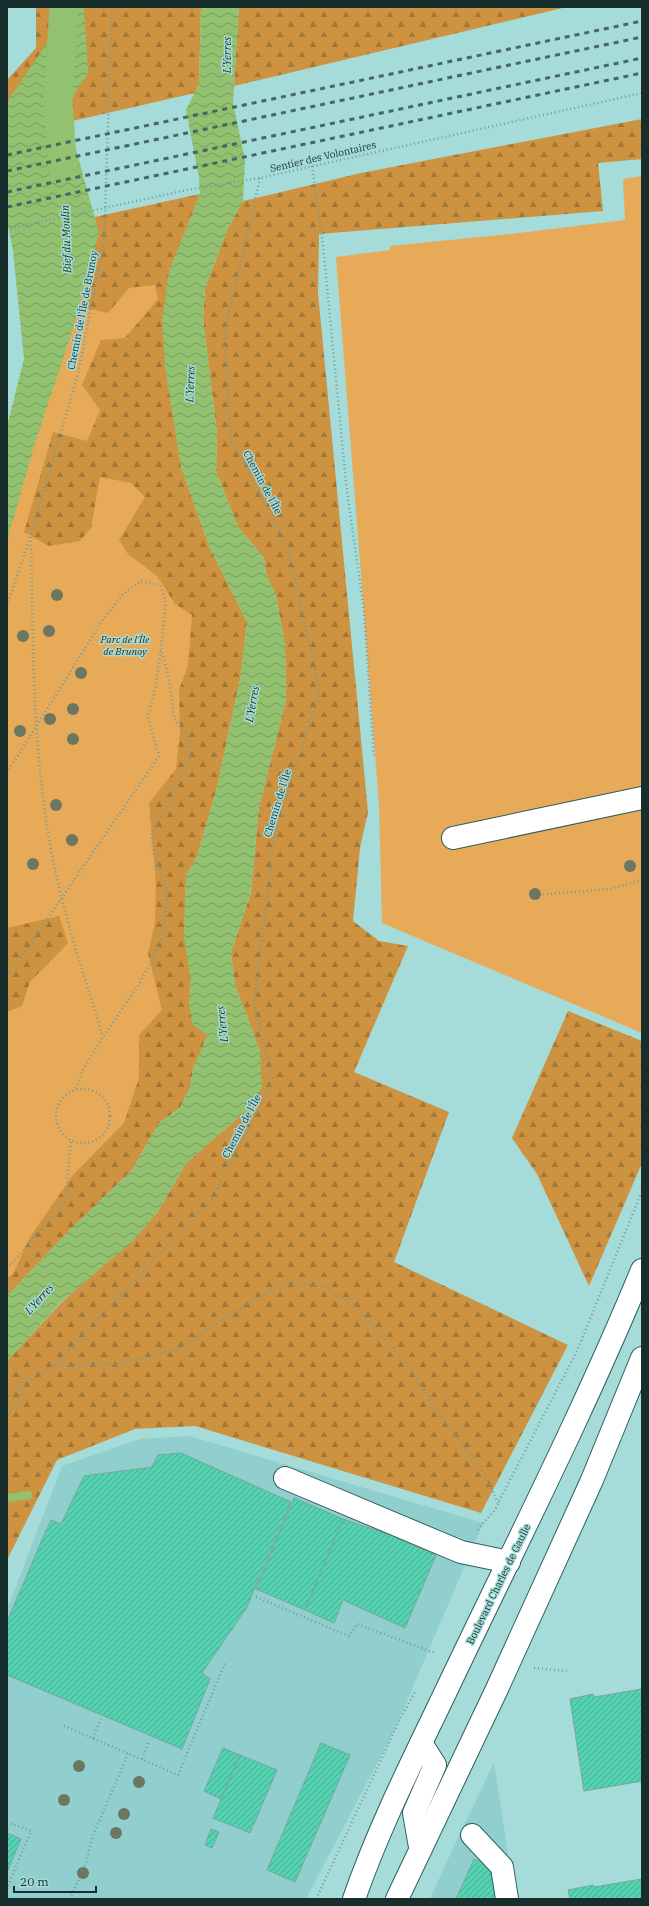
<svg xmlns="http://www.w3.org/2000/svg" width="649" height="1906" font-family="'IBM Plex Serif',serif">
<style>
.built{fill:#90cfcd}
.green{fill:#e6aa59}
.forest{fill:url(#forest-firs)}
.water{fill:url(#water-waves)}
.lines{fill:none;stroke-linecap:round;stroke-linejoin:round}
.stream{stroke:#92c16f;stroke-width:8}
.canal{stroke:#92c16f;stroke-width:29}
.building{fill:url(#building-hatch);stroke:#78a798}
.minor-casing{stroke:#2b5f5d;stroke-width:24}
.major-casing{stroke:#2b5f5d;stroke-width:24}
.path{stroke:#739d9b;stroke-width:2.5;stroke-dasharray:1 3;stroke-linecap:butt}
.minor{stroke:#fff;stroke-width:22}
.major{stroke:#fff;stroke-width:22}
.rail{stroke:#466765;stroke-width:3;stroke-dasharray:5 5;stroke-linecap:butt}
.path-bridge{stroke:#739d9b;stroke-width:2.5;stroke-dasharray:1 3;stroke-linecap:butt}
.tree{fill:#6b7761}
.labels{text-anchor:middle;stroke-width:3;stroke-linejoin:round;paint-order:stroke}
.street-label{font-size:10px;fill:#182e2d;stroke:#a5dbd8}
.park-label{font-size:10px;font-style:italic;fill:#3c2500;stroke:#a5dbd8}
.water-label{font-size:11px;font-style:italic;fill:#1f3210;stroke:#a5dbd8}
</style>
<defs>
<pattern id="forest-firs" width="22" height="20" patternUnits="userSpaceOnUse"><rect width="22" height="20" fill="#ce9340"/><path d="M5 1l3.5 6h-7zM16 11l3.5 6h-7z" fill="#a67836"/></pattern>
<pattern id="water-waves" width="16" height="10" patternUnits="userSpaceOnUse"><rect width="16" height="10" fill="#92c16f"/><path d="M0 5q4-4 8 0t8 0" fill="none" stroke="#769d5c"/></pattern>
<pattern id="building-hatch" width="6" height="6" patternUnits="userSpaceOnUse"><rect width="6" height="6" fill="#54d2b1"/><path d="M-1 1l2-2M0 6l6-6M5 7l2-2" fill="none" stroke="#45ab90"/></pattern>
</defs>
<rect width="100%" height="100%" fill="#a5dbd8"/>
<g class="built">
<polygon points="189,1436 483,1523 394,1731 306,1899 7,1899 7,1610 62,1466 140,1439"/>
<polygon points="494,1763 515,1899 430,1899 454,1846"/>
</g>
<g class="green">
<polygon points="642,176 642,1033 382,923 379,805 336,257 390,250 390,246 511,234 625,220 623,179"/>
<polygon points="200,194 208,544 189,1006 67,1233 7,1296 7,533 99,233 95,217"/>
</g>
<g class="forest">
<polygon points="36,7 201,7 199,84 195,93 7,136 7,80 36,48"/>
<polygon points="239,7 567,7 234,86"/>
<polygon points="642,119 642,159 598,163 603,211 319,234 318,293 368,812 360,848 353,921 379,941 408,946 354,1072 449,1112 394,1262 568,1345 481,1513 195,1426 135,1429 57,1460 7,1560 7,1361 60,1304 157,1213 187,1162 247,1110 260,1051 235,985 231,953 251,892 259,807 286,699 285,647 276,595 266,574 264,558 238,527 216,471 217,434 203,319 205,288 228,228 243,201 361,173"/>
<polygon points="200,194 169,271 165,365 181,467 208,544 247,622 241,675 217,788 197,857 186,875 184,936 191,979 189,1006 208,1035 193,1069 190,1088 180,1108 159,1123 132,1170 67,1233 7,1296 7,1278 13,1274 30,1237 73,1175 124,1123 139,1078 139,1035 162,1010 148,954 155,922 156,884 149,803 176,769 180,732 179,690 188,665 192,615 175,604 157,576 128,554 119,540 145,497 131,483 100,477 91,528 80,541 49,546 24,532 53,432 87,441 100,410 82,385 101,340 125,338 158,299 155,285 129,288 108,313 86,308 93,271 73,237 95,217"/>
<polygon points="59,916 68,943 30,982 22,1006 7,1012 7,928"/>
<polygon points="568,1011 642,1041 642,1163 589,1286 537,1174 512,1138"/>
</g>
<g class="water">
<polygon points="52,7 84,7 88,73 61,114 60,130 72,135 99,233 71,335 35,443 7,541 7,426 24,359 13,251 7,221 7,105 10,98 51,37"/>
<polygon points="201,7 239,7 233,103 245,160 243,201 228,228 205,288 203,319 217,434 216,471 238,527 264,558 266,574 276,595 285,647 286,699 259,807 251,892 231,953 235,985 260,1051 262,1088 247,1110 187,1162 157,1213 133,1241 60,1303 7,1361 7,1296 67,1233 132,1170 159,1123 180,1108 190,1088 193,1069 207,1035 193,1025 189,1006 191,979 184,936 186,875 197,857 217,788 241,675 247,622 208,544 181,467 165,365 162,321 169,271 200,194 199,177 186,110 199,84"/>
</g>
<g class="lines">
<polyline class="stream" points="7,1498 28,1495"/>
<polyline class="canal" points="63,169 58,102 64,7"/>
</g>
<g class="building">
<polygon points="181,1453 291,1502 247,1607 202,1673 210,1679 182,1749 7,1675 7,1622 44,1535 51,1520 61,1524 84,1476 152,1467 158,1455"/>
<polygon points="294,1498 343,1519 305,1610 256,1589"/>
<polygon points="343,1519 390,1535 436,1555 405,1628 343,1600 334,1623 305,1610"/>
<polygon points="642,1689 642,1781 584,1791 570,1699 593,1694 594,1697"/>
<polygon points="321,1743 350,1755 295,1882 267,1870"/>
<polygon points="223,1748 240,1755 221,1799 204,1791"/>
<polygon points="240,1755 277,1770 250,1833 213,1818"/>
<polygon points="211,1829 219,1832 212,1848 205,1845"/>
<polygon points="7,1833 21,1839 7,1872"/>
<polygon points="474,1859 494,1868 499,1899 456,1899"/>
<polygon points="642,1879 642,1899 570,1899 568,1890 593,1885 594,1887"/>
</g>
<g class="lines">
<g class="minor-casing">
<g id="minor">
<polyline points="453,838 642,798"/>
<polyline points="285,1478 461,1552 509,1562"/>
<polyline points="472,1835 502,1867 507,1899"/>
<polyline points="420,1847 414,1813 435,1765 421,1743"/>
</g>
</g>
<g class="major-casing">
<g id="major">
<path d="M354 1899C379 1827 414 1758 447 1689 513 1550 583 1413 642 1270"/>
<polyline points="397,1899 496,1691 592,1480 642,1358"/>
</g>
</g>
<g class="path">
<polyline points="312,166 323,245 346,483 364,611 374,758"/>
<polyline points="7,229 187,190 260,178 642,93"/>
<path d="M31 537C33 637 32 739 49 838 60 906 83 971 103 1037"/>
<polyline points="7,606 31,534 78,374 104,243 112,7"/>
<polyline points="7,773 102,621 123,594 141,581 160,585 166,602 161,648 169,678 174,718 189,740 190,756 168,804 152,834 153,851 167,890 164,930 155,954 138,986 103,1037 84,1068 75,1090"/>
<polyline points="535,895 611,889 642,880"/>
<polyline points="7,978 159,756 148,718 155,689 161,650"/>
<circle cx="83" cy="1116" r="27"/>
<polyline points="7,1269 66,1200 71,1140"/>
<polyline points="54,1366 116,1364 177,1350 239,1309 286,1282 325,1287 355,1306 406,1363 446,1424 481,1467 498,1503"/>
<polyline points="7,1400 10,1394 53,1366 211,1200 273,1081 254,1004 274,836 320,691 287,545 231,440 224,335 260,178"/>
<path d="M478 1530C484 1520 496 1512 498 1503L577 1351 642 1191"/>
<polyline points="256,1597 349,1636 357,1624 435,1653"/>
<polyline points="534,1668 567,1671"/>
<polyline points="64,1726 178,1775 225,1663"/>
<polyline points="93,1738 101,1719"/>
<polyline points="142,1759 149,1741"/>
<polyline points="7,1822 31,1831 7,1888"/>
<polyline points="70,1899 86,1863 92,1838 128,1754"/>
<polyline points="316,1899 401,1717 416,1690"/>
</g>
<use href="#minor" class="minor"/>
<use href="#major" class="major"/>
<g class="rail">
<polyline points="7,155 642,21"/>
<polyline points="7,171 642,37"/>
<polyline points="7,192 642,58"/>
<polyline points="7,207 642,73"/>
</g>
<path class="path-bridge" d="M7 1364C11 1367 17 1371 19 1375 26 1391 19 1404 7 1415"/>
</g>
<g class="tree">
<circle cx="57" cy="595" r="6"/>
<circle cx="49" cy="631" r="6"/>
<circle cx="23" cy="636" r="6"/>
<circle cx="81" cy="673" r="6"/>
<circle cx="73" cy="709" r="6"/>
<circle cx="50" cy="719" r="6"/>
<circle cx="20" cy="731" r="6"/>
<circle cx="73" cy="739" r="6"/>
<circle cx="56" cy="805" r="6"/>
<circle cx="72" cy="840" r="6"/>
<circle cx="33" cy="864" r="6"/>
<circle cx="630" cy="866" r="6"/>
<circle cx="535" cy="894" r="6"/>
<circle cx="79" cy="1766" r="6"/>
<circle cx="139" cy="1782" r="6"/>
<circle cx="64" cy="1800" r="6"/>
<circle cx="124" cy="1814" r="6"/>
<circle cx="116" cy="1833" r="6"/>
<circle cx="83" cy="1873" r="6"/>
</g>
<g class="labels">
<g class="street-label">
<text transform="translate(323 156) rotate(-13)" y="4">Sentier des Volontaires</text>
<text transform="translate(82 310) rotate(-79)" y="4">Chemin de l'Île de Brunoy</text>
<text transform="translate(263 482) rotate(62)" y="4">Chemin de l'Île</text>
<text transform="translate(277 803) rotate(-73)" y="4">Chemin de l'Île</text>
<text transform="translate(241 1126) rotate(-62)" y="4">Chemin de l'Île</text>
<text transform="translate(498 1584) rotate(-64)" y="4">Boulevard Charles de Gaulle</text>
</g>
<g class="park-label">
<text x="125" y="643">Parc de l'Île<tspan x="125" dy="12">de Brunoy</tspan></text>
</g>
<g class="water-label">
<text transform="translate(227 55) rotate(-90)" y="4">L'Yerres</text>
<text transform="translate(66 239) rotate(-92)" y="4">Bief du Moulin</text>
<text transform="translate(190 384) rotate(-88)" y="4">L'Yerres</text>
<text transform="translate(252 704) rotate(-80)" y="4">L'Yerres</text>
<text transform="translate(222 1024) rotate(-96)" y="4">L'Yerres</text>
<text transform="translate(39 1299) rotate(-48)" y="4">L'Yerres</text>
</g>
</g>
<rect width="649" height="1906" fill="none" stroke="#182e2d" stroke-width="16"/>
<path d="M14 1886v6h82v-6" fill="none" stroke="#182e2d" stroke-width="2"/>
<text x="20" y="1886" font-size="12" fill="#182e2d" stroke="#a5dbd8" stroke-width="3" paint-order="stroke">20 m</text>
</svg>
